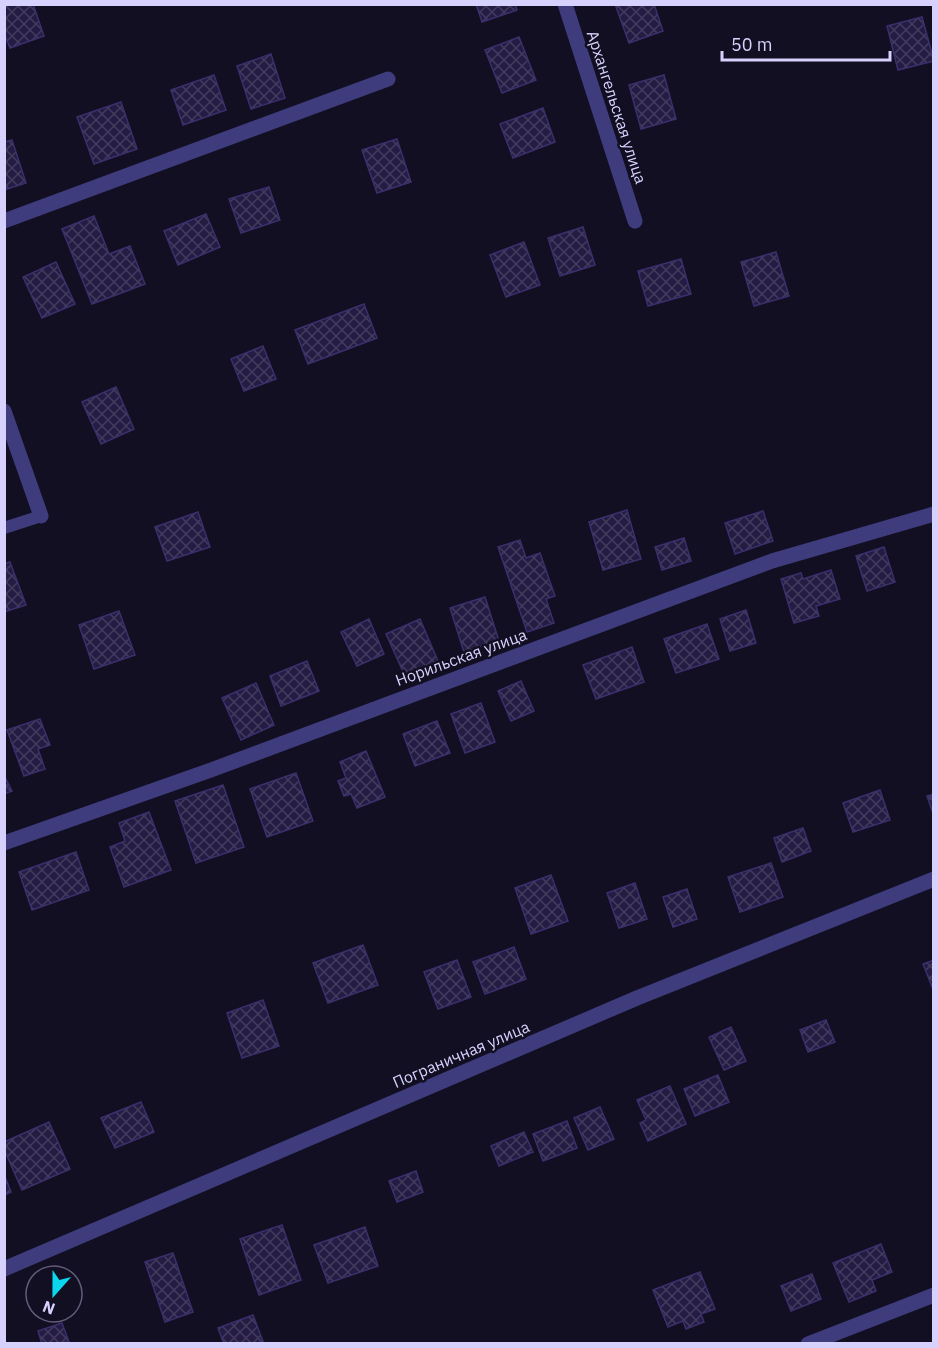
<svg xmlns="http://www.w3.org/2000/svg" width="938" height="1348" font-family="'IBM Plex Sans',sans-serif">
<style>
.building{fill:url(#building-cross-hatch);stroke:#3c2f6d;stroke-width:1.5}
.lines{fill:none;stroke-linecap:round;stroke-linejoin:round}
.lane{stroke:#3f3c7e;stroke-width:12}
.street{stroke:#3f3c7e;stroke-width:15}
.labels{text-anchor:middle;stroke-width:5;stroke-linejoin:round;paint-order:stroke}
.street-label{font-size:16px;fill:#d7d2fd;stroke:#120f22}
</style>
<defs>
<pattern id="building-cross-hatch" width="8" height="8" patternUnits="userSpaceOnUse" patternTransform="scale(1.5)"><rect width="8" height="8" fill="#241c42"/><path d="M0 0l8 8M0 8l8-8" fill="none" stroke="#433c5e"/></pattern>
</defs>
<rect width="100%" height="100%" fill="#120f22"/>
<g class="building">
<polygon points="4,4 33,4 44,36 10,48 4,33"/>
<polygon points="476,4 515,4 517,10 482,22"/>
<polygon points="615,4 654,4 663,31 629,43"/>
<polygon points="922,17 934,61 898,70 887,26"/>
<polygon points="519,37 536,80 502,93 485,50"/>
<polygon points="271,54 285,98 251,109 237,66"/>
<polygon points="214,75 226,110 183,125 171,90"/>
<polygon points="664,75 676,119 641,129 629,85"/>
<polygon points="121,102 137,149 94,164 77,117"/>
<polygon points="543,108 555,142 513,158 500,124"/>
<polygon points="397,139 411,182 377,193 362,150"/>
<polygon points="12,140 26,183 4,190 4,142"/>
<polygon points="269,187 280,220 241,233 229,199"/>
<polygon points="206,214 220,247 178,265 164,231"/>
<polygon points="94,216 109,254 130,246 145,284 92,304 62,229"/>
<polygon points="583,227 595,265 560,276 548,238"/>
<polygon points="524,242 540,285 506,297 490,255"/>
<polygon points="776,252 789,296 754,306 741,262"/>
<polygon points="681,259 691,294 648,306 638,271"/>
<polygon points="56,262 75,304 42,318 23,277"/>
<polygon points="364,304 377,338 308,364 295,330"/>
<polygon points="263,346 276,379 244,391 231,359"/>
<polygon points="116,387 134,429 101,444 82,402"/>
<polygon points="627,510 641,559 603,570 589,522"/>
<polygon points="763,511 773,541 735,554 725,523"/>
<polygon points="198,512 210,547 167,561 155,527"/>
<polygon points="684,538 691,561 662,570 655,547"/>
<polygon points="520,540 526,558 540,553 555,596 546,599 554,623 527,632 498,547"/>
<polygon points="884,547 895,582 867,591 856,556"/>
<polygon points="10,562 26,605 4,612 4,564"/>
<polygon points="831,570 840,599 816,606 819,616 794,623 781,579 801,573 803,579"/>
<polygon points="485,597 499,641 464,652 450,608"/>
<polygon points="746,610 756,643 730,651 720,619"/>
<polygon points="119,611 135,655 94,669 79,625"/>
<polygon points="369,619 384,654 357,666 341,632"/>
<polygon points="420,619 438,661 405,676 386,634"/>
<polygon points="707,624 719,659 676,673 664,639"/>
<polygon points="632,647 644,682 596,699 583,665"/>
<polygon points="307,661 319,691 281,706 270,676"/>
<polygon points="521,681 534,711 511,721 498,691"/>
<polygon points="256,683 274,725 241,740 222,698"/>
<polygon points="481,703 495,742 465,753 451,714"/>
<polygon points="40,719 50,745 38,749 45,769 24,776 7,730"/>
<polygon points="437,721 450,753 415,766 403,734"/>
<polygon points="366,751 385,797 357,808 351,794 344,796 338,781 346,778 340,762"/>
<polygon points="296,773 313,821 267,837 250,789"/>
<polygon points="4,775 12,791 4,794"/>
<polygon points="223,785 244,847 196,863 175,801"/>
<polygon points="880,790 890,820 853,832 843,803"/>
<polygon points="934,794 934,816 927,796"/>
<polygon points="149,812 171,870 124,887 110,847 125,841 119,823"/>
<polygon points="803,828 811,851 782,862 774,838"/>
<polygon points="76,852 89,890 32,910 19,872"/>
<polygon points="771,863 783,897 740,912 728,877"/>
<polygon points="551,875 568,921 531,934 515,888"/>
<polygon points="635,883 647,919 619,928 607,893"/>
<polygon points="687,889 697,919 673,927 663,897"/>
<polygon points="363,945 378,985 328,1003 313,963"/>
<polygon points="514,947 526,979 485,994 473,962"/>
<polygon points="457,960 471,997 438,1009 424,972"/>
<polygon points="934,960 934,992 923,964"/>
<polygon points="263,1000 279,1046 242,1058 227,1013"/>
<polygon points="826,1020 835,1042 808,1052 800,1030"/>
<polygon points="731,1027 746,1061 724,1070 709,1037"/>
<polygon points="718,1075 729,1102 695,1116 684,1089"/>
<polygon points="670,1086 686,1124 648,1141 640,1123 646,1120 637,1100"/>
<polygon points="141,1102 154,1132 115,1148 101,1118"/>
<polygon points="600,1107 614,1139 588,1150 574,1118"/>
<polygon points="567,1121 577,1148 543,1161 533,1134"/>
<polygon points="49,1122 70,1169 22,1190 4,1149 4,1142"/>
<polygon points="524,1132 533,1152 499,1166 491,1146"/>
<polygon points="416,1171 423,1192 397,1202 389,1181"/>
<polygon points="4,1174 11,1192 4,1195"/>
<polygon points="282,1225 301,1280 259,1295 240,1239"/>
<polygon points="365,1227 378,1266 328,1283 314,1245"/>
<polygon points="881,1244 892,1272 872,1280 876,1291 849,1302 833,1263"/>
<polygon points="173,1253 193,1312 165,1322 145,1262"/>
<polygon points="700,1272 715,1309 701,1314 704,1322 686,1329 683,1321 668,1327 653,1290"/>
<polygon points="812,1274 821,1299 791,1311 781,1286"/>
<polygon points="253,1315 264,1344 224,1344 218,1328"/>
<polygon points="62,1323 69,1342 42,1344 38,1331"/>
</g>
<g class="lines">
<polyline class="lane" points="4,528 41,516"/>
<g class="street">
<polyline points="565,4 635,221"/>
<polyline points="4,221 388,79"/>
<polyline points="4,411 41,516"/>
<polyline points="4,843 211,770 772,561 934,514"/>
<polyline points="4,1269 637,998 934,879"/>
<polyline points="808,1344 934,1295"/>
</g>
</g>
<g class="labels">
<g class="street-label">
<text transform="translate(617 107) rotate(72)" y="6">Архангельская улица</text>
<text transform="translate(461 657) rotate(-20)" y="6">Норильская улица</text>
<text transform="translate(461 1054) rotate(-23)" y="6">Пограничная улица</text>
</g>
</g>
<rect width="938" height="1348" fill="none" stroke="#d7d2fd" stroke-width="12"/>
<g transform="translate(54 1294) rotate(201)"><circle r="28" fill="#120f22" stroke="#615d7a" stroke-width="1.5"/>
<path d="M0-4.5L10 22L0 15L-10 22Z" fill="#0cd6ee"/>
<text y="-9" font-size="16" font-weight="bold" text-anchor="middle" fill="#d7d2fd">N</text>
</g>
<path d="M722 51v9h168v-9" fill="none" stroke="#d7d2fd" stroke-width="3"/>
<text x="731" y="51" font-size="18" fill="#d7d2fd" stroke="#120f22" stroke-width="4.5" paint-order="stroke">50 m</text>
</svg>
